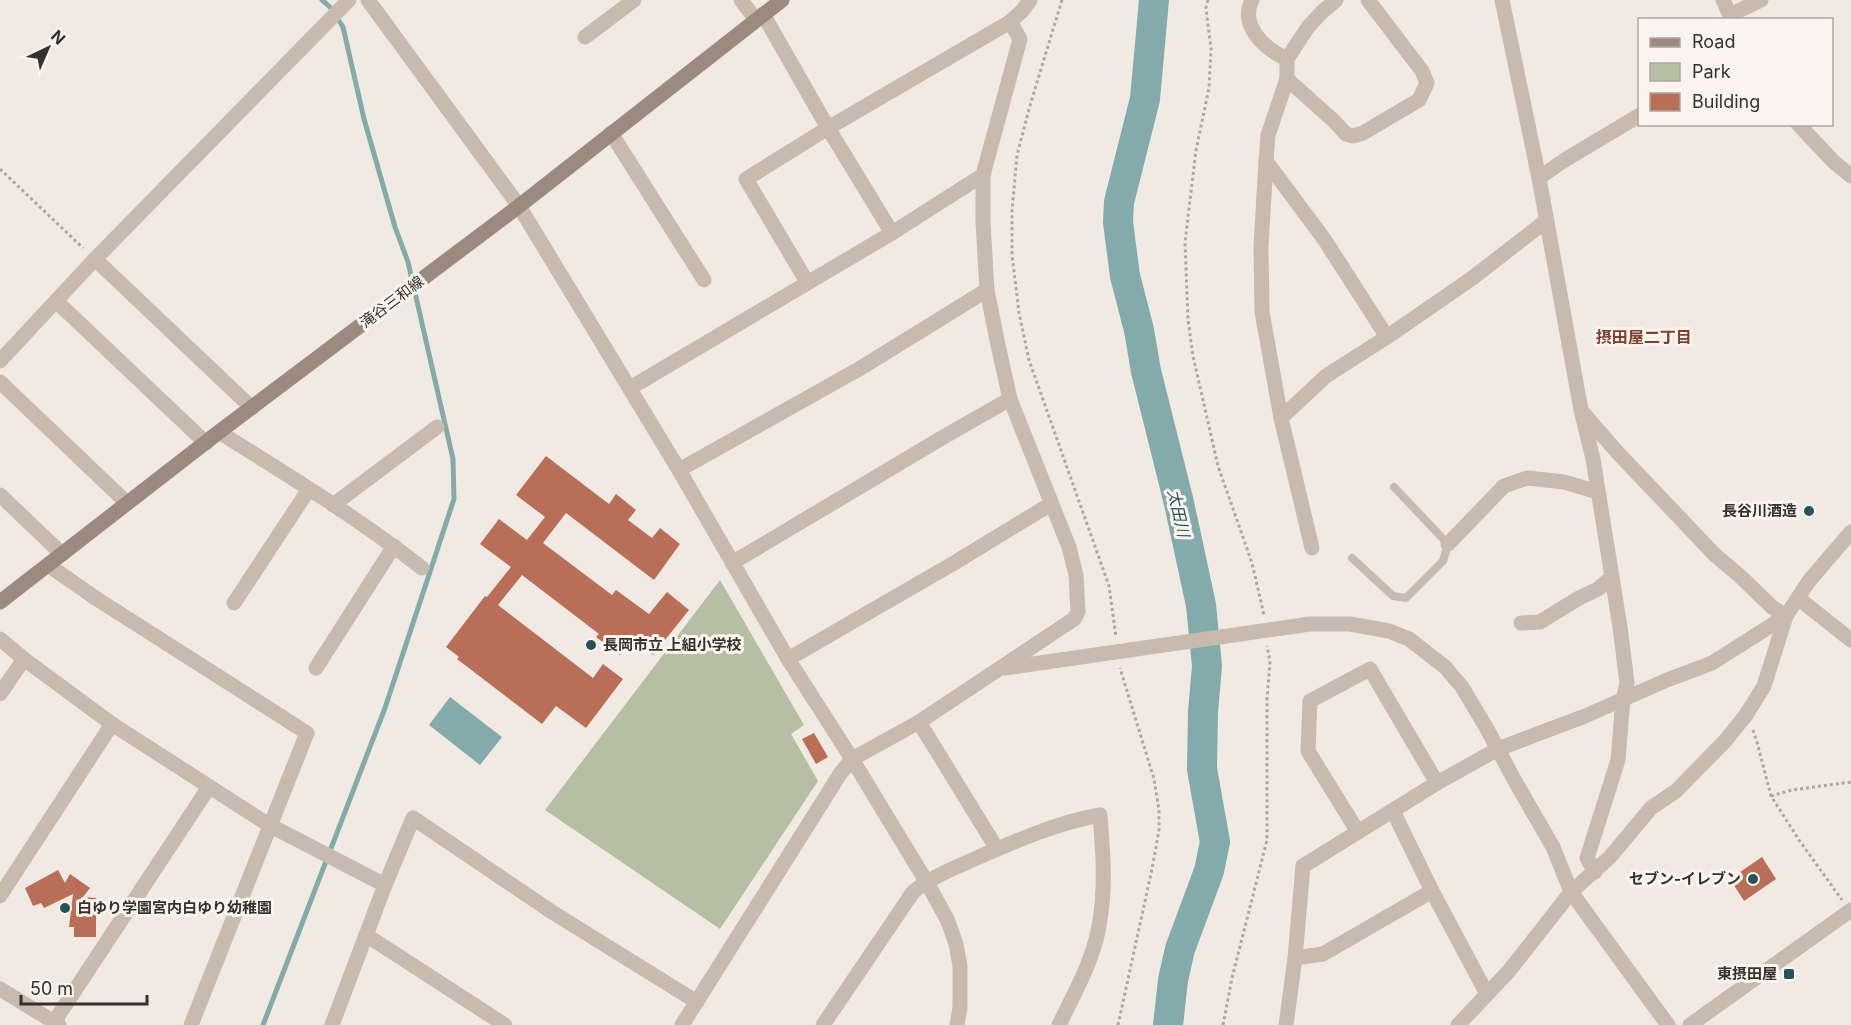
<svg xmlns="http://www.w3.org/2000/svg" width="1851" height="1025" font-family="Inter,'Noto Sans JP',sans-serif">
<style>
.green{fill:#b6bfa3}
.water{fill:#84abac}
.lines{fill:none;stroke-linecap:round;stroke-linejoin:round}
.stream{stroke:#84abac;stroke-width:5}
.river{stroke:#84abac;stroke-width:30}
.building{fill:#b96e58}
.path{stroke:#b4a499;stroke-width:3;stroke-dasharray:3 3;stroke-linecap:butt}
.lane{stroke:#c9baaf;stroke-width:8}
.street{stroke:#c9baaf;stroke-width:15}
.secondary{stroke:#9c8a80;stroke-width:15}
.poi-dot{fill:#265356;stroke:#f9f4ee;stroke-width:2}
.labels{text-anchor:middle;stroke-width:6;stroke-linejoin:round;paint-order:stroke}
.street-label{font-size:15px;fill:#38302c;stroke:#f9f4ee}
.poi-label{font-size:15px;font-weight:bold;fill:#38302c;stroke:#f9f4ee;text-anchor:end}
.neighbourhood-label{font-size:16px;font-weight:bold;fill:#7f402e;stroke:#f9f4ee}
.water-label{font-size:16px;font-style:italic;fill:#265356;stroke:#f9f4ee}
</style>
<rect width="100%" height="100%" fill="#f1eae2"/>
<polygon class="green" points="720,580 804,725 791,734 818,781 720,929 545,810"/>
<polygon class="water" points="450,697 502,737 480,765 429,725"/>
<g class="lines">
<polyline class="stream" points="263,1025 385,708 454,499 453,459 408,262 395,227 364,119 343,27 331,8 322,0"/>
<polyline class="river" points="1154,0 1145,99 1119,202 1118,222 1125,276 1139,330 1146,371 1179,503 1201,605 1207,666 1203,712 1202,769 1215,842 1209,871 1180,949 1173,980 1168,1025"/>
</g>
<g class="building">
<polygon points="546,456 609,504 616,494 636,510 628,520 652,538 660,528 680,544 654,580 566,513 543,543 612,595 616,590 649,614 667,592 689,610 653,655 633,639 620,655 596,637 599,634 522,575 498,605 593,678 603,664 623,679 586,728 556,706 542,724 457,659 459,657 446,647 485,596 487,597 511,567 480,544 499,519 527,540 545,517 516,495"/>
<polygon points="814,733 828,757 816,764 802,739"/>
<polygon points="1762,857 1776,879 1744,901 1730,879"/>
<polygon points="58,870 65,883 70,874 90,888 83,897 96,898 96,937 74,937 74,927 69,927 73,894 44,908 41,903 33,906 25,888"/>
</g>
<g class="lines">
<g class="path">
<polyline points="1062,0 1031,102 1017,155 1012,211 1012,255 1019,313 1029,360 1109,586 1116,637"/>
<polyline points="1208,0 1206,8 1211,49 1209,88 1196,150 1185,242 1188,320 1193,356 1218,466 1252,563 1264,615"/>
<polyline points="0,169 83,248"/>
<polyline points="1753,730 1757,742 1771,796 1799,840 1842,900"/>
<polyline points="1771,796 1792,790 1851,782"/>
<polyline points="1118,1025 1152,869 1159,830 1159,810 1154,779 1120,668"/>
<polyline points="1223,1025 1232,978 1267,840 1267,700 1270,661 1267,646"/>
</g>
<polyline class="lane" points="1352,558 1393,596 1406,598 1443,561 1448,544 1394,487"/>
<g class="street">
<polyline points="368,0 519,206 679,470 788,659 852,759 926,881 947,919 956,944 960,966 960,1007 957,1025"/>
<polyline points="741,0 756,20"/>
<path d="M1252 0C1239 26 1265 49 1287 59"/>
<polyline points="1336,0 1322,12 1308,27 1287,59 1287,79 1268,135 1266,161 1324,239 1387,337 1471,279 1546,221"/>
<polyline points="1502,0 1539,178 1581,410 1593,459 1620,627 1627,683 1623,699 1618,760 1587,858 1595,872"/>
<polyline points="1723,0 1732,20"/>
<polyline points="763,14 828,128 892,233"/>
<polyline points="1730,15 1761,0"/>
<polyline points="1010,22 1022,11 1030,0"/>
<polyline points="585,37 634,0"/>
<polyline points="1287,79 1334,121 1346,134 1353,136 1363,133 1419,100 1427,83 1422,71 1368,0"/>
<polyline points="1798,124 1834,162 1851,176"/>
<polyline points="611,133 704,280"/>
<polyline points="1266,161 1261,247 1262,312 1281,418 1326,376 1387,337"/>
<polyline points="1539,178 1563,161 1640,115"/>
<polyline points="95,259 252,408"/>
<polyline points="807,282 746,179 828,128 1010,22 1020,39 983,175"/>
<polyline points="56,301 206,443"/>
<polyline points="0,361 95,259 349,0"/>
<polyline points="0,382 127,503"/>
<polyline points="630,388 892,233 983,175 983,222 987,290 998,345 1010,399 1069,547 1076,575 1078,612 1074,619 919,722 852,759 840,774 682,1025"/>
<polyline points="1583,413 1618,453 1715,555 1741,577 1772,607 1786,616"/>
<polyline points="1281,418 1312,548"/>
<path d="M219 432C288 475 358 518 422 568"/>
<polyline points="679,470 859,369 987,290"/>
<polyline points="0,495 62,554"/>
<polyline points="333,505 437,427"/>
<polyline points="1448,544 1504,486 1527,478 1564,482 1598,492"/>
<polyline points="732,563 940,439 1010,399"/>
<polyline points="48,565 97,599 307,733 191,1025"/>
<polyline points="1798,598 1851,640"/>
<polyline points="234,603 309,489"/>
<polyline points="1521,623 1540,622 1579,598 1598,589 1612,577"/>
<polyline points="0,639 24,659 112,724 269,825 385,885"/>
<polyline points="788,659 954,563 1051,504"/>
<polyline points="316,668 394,546"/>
<polyline points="1005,668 1310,624 1350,624 1389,631 1409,639 1445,667 1462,687 1486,727 1516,783 1553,847 1571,892 1668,1025"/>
<polyline points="0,694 24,659"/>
<polyline points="919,722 997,849"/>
<polyline points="1393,811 1432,891 1487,994"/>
<polyline points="1358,832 1308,751 1310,701 1370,669 1437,783"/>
<polyline points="0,896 112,724"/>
<polyline points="366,935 505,1025"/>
<polyline points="1295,958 1323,954 1432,891"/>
<polyline points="0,989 59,1025"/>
<polyline points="54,1022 209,787"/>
<polyline points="332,1025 385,885 413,818 552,912 697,1002"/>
<path d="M823 1025 913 892C930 878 950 870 970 861 1011 843 1055 823 1100 815 1103 852 1106 889 1099 926 1093 961 1074 994 1059 1025"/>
<polyline points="1286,1025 1295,958 1303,866 1437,783 1498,749 1585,716 1667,680 1712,663 1786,616"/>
<polyline points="1458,1025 1509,971 1571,892 1610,857 1651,808 1676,791 1725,741 1746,715 1764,686 1786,616 1809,581 1851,532"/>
<polyline points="1690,1025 1851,910"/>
</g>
<polyline class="secondary" points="0,602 219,432 519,206 782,0"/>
</g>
<g class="poi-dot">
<circle cx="1809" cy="511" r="6"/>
<circle cx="591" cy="645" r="6"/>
<circle cx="1753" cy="879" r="6"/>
<circle cx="65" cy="908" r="6"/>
<rect x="1783" y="968" width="12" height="12" rx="3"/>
</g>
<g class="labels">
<g class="street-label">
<text transform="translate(392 302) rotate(-37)" y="5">滝谷三和線</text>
</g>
<g class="poi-label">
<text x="1797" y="516">長谷川酒造</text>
<text x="603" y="650" text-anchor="start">長岡市立 上組小学校</text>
<text x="1741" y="884">セブン-イレブン</text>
<text x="77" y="913" text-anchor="start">白ゆり学園宮内白ゆり幼稚園</text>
<text x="1777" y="979">東摂田屋</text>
</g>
<g class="neighbourhood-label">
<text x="1644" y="343">摂田屋二丁目</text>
</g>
<g class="water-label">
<text transform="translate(1179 513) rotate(77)" y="6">太田川</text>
</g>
</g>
<rect x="1638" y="18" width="195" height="108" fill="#f9f4ee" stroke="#aca6a0" stroke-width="1.5"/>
<rect x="1650" y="38" width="30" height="9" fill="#9c8a80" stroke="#aca6a0" stroke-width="1.5"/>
<text x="1692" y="48" font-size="18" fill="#38302c">Road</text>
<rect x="1650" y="63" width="30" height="18" fill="#b6bfa3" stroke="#aca6a0" stroke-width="1.5"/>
<text x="1692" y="78" font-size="18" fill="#38302c">Park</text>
<rect x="1650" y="93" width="30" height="18" fill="#b96e58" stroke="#aca6a0" stroke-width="1.5"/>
<text x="1692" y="108" font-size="18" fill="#38302c">Building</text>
<g transform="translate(48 48) rotate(44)" stroke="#f9f4ee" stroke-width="4.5" paint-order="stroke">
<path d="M0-4.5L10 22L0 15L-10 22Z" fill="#38302c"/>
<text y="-9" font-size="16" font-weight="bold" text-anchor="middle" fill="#38302c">N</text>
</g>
<path d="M21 995v9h126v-9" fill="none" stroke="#38302c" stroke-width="3"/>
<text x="30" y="995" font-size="18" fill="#38302c" stroke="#f9f4ee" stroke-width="4.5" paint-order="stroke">50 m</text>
</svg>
